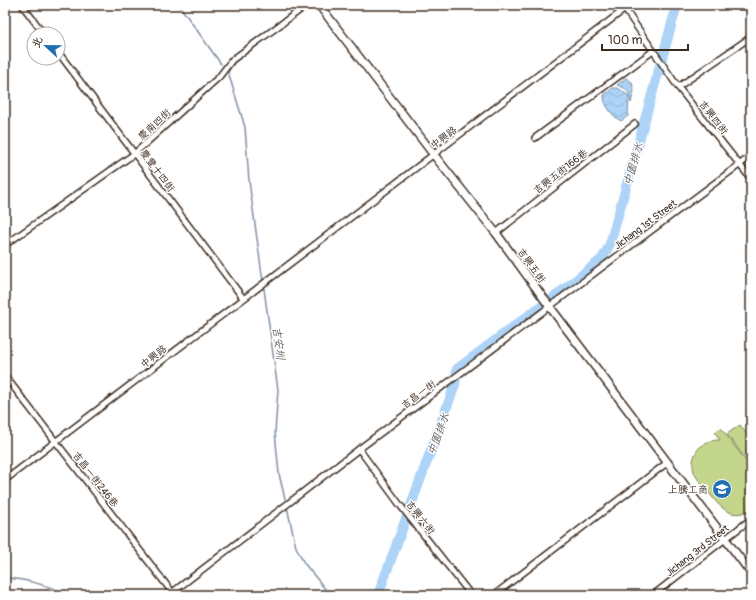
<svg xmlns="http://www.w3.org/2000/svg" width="756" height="600" font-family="Pangolin,'LXGW WenKai TC',sans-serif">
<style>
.pitch{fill:#c3d68b;stroke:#7f8054}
.water{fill:url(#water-waves);stroke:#7f8fa0}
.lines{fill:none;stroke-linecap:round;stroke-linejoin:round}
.stream{stroke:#7f8fa0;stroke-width:1.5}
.river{stroke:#add3f7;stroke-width:10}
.street-casing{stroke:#3b2a1e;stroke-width:8}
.secondary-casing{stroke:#3b2a1e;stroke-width:10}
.street{stroke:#fff;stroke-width:5}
.secondary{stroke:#fff;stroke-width:7}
.labels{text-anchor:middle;stroke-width:3;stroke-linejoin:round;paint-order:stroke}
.street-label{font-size:10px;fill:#3b2a1e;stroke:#fff}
.poi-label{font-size:10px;fill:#3b2a1e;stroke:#fff;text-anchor:end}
.water-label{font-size:11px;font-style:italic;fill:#5d5d5f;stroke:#fff}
</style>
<defs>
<pattern id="water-waves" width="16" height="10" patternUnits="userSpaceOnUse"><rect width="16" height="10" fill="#add3f7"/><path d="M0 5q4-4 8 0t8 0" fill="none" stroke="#96b5d3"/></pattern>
</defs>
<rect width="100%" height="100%" fill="#fff"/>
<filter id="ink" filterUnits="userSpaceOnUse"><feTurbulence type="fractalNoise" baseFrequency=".025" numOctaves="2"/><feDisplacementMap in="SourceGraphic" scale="8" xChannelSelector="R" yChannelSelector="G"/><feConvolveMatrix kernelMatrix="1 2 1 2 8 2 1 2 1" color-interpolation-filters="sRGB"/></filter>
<g filter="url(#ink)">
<g class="pitch">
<polygon points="740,425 751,439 751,466 727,434"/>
<path d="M721 428 751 468V509C730 523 716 503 705 487 701 483 696 478 694 472 689 454 702 439 720 440L715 432Z"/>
</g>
<g class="water">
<path d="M626 78 632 82 634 91 631 103C628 91 630 90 617 85Z"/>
<path d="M613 88H618L629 96 628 116 621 121C613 117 603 104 604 95Z"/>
</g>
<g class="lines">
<g class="stream">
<polyline points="179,5 221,64"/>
<polyline points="307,7 311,5"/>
<polyline points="286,503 279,474 275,432 278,390 249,181 245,127 228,72 234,63 295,17"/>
<polyline points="287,507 296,547 304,563 330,595"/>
<path d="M5 578C28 579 49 586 70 595"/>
</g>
<g class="river">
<polyline points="551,300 602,259 610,244 677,5"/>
<polyline points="378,595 455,385 457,369 540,307"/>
</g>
<g class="street-casing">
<g id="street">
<polyline points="22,5 44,34"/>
<polyline points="622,5 678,87 751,179"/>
<polyline points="58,52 243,298"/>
<polyline points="678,87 751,37"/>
<polyline points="535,138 653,51"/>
<polyline points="496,233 635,124"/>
<polyline points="5,245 134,154 219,77 232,60 307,5"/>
<polyline points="5,376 172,592"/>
<polyline points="359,449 400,505 471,595"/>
<polyline points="5,480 625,9"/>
<polyline points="169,595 359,449 751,156"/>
<polyline points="494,595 668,462"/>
<polyline points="653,595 751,519"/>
</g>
</g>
<g class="secondary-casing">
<polyline id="secondary" points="319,5 434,155 496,233 550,307 751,573"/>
</g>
<use href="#street" class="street"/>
<use href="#secondary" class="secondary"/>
</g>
</g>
<defs>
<g id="school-disc" transform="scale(1)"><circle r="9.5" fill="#1f6fb2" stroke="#fff"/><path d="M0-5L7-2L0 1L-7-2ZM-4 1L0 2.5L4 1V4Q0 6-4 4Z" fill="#fff"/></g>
</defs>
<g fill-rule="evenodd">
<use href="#school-disc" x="722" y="489"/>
</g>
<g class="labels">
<g class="street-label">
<text transform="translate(714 117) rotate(52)" y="4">吉興四街</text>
<text transform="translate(154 124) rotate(-43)" y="4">慶南四街</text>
<text transform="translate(443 137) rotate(-37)" y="4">中興路</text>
<text transform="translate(158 170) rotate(53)" y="4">慶豐十四街</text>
<text transform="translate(560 171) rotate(-38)" y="4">吉興五街166巷</text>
<text transform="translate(645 224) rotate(-37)" y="4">Jichang 1st Street</text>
<text transform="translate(532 265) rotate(54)" y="4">吉興五街</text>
<text transform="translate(153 356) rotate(-38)" y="4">中興路</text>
<text transform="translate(418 394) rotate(-37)" y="4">吉昌一街</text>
<text transform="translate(96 479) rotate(52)" y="4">吉昌一街246巷</text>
<text transform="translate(421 517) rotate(52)" y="4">吉興六街</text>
<text transform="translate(697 550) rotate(-38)" y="4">Jichang 3rd Street</text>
</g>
<g class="poi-label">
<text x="708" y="493">上騰工商</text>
</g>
<g class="water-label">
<text transform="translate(633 164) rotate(-74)" y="4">中園排水</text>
<text transform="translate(279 343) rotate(82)" y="4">吉安圳</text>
<text transform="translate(438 434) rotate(-70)" y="4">中園排水</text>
</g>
</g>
<rect width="756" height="600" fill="none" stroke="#fff" stroke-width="20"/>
<rect x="10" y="10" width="736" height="580" fill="none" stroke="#3b2a1e" stroke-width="1.5" filter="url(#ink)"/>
<g transform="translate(46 46) rotate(292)"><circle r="19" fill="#ffffff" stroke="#b1aaa5"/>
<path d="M0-3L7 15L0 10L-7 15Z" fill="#1f6fb2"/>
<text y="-6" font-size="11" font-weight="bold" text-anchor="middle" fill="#3b2a1e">北</text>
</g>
<path d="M602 44v6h86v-6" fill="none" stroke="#3b2a1e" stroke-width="2"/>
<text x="608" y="44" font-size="12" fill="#3b2a1e" stroke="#ffffff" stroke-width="3" paint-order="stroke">100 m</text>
</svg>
